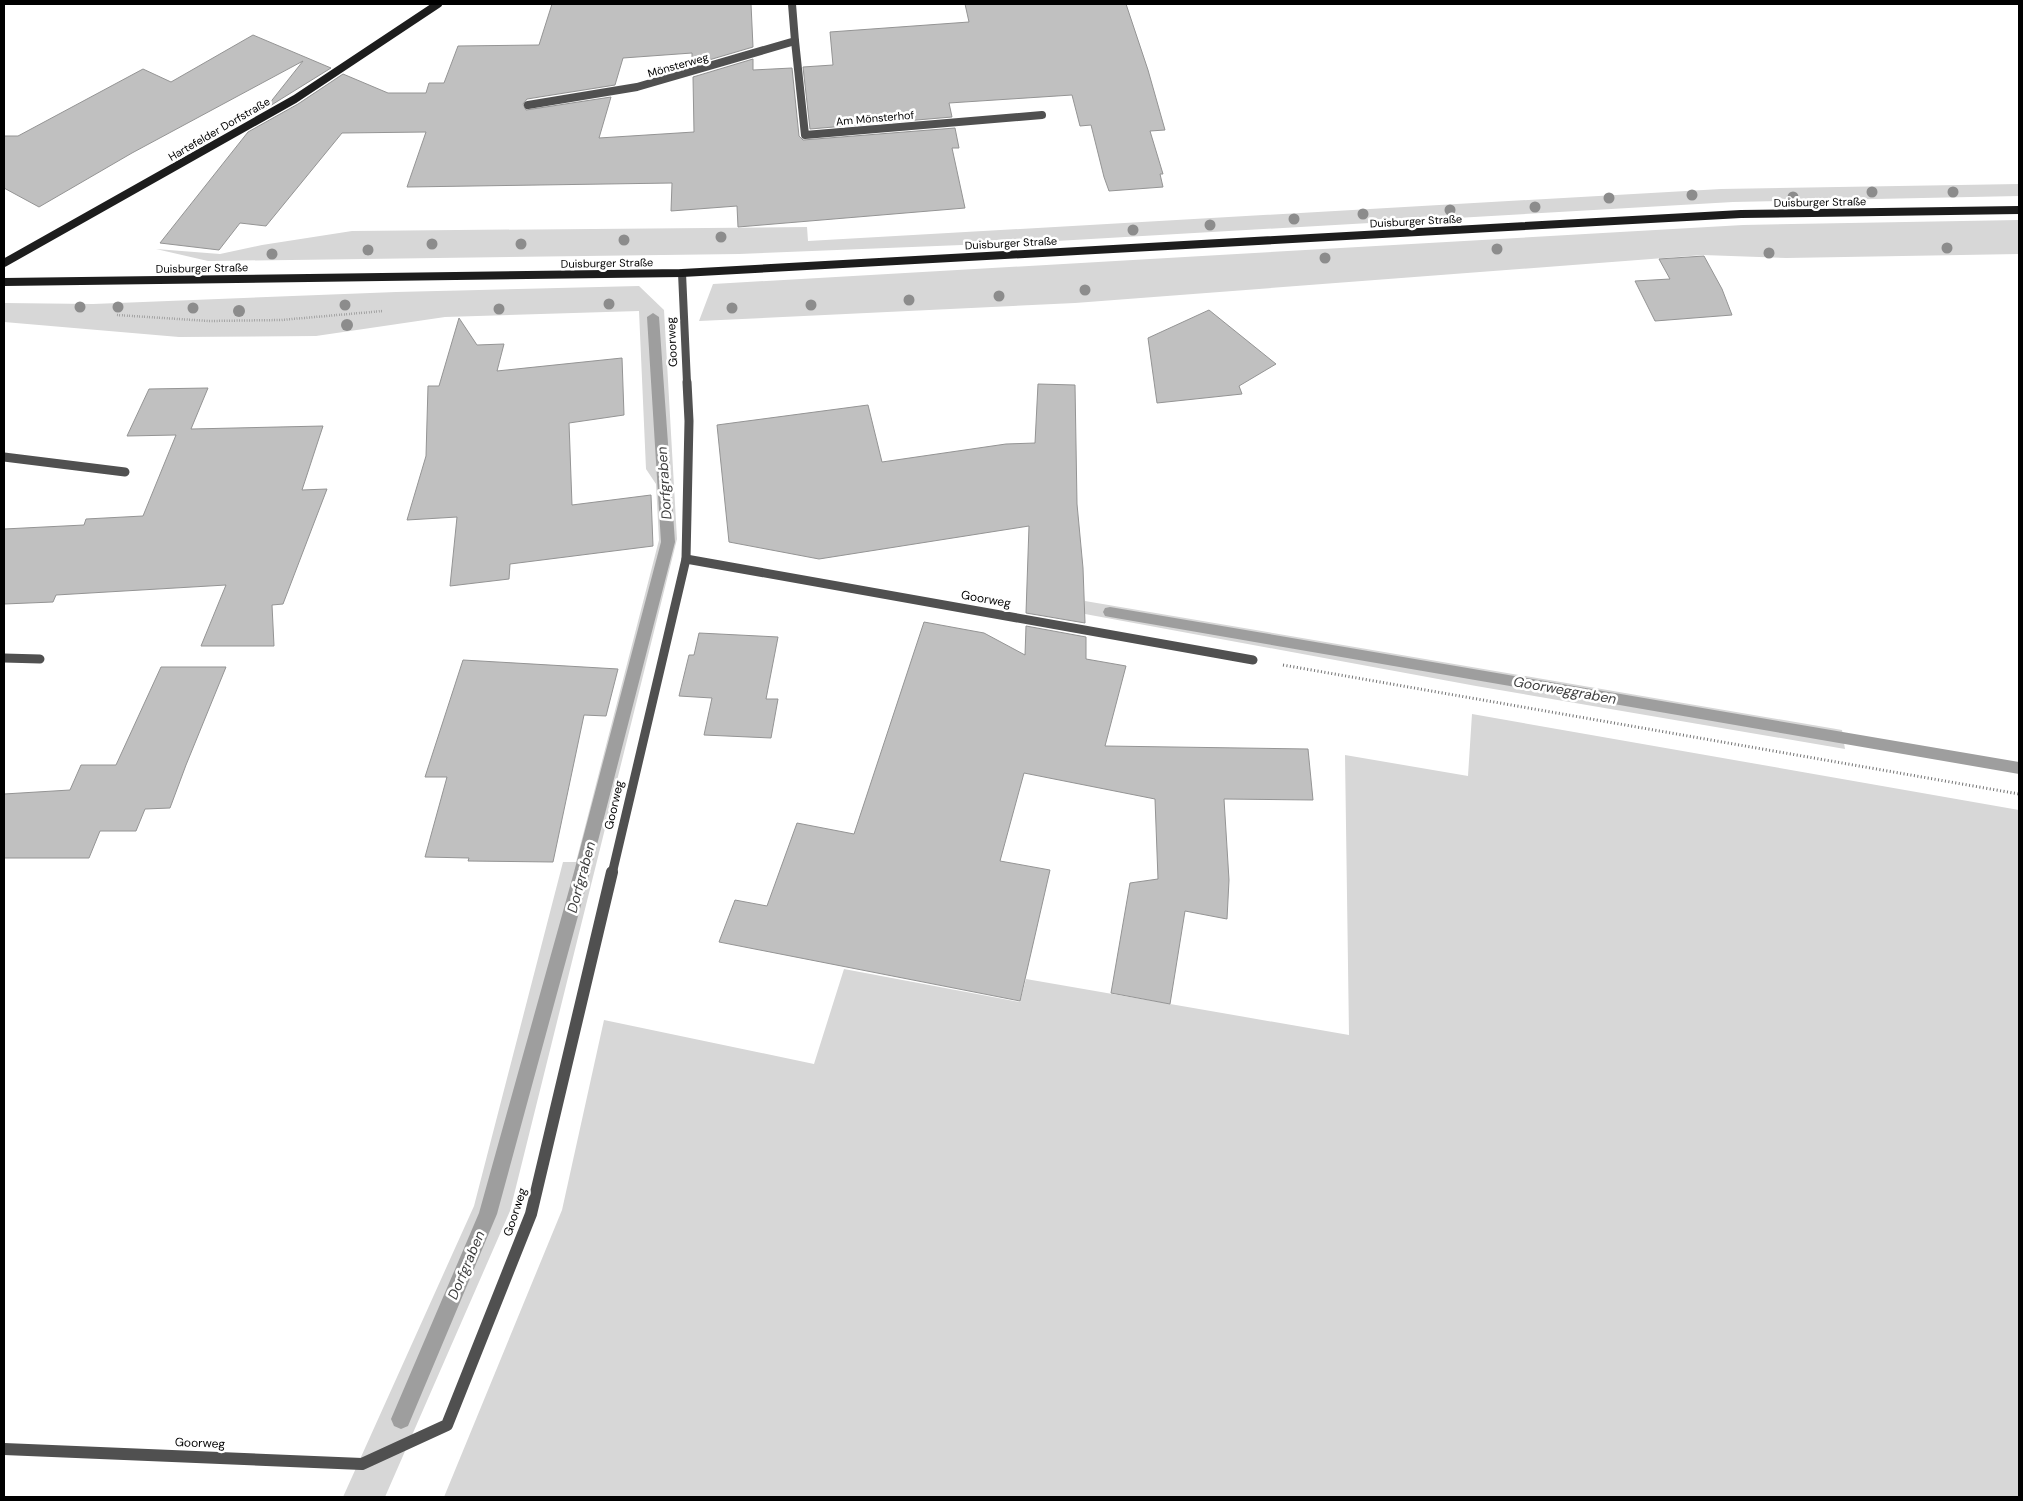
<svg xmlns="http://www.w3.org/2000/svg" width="2023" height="1501" font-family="'DM Sans',sans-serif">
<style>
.green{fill:#d7d7d7}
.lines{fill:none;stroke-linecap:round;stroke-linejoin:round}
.stream{fill:#9e9e9e;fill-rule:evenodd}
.building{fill:#c0c0c0;stroke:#949494}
.path-far1{stroke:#727272;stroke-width:2.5;stroke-dasharray:0.5 2;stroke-linecap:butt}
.path{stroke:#727272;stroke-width:3;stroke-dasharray:1 2.5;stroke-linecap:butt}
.lane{stroke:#505050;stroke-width:9}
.street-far2{stroke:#505050;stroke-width:8}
.street-far1{stroke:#505050;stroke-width:9}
.street{stroke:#505050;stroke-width:12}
.secondary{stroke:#1d1d1d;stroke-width:8}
.tree{fill:#8c8c8c}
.labels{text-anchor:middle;stroke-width:5;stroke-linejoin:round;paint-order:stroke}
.far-street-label{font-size:11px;fill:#000;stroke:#fff}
.street-label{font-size:12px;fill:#000;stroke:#fff}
.water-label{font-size:14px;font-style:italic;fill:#3f3f3f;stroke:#fff}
</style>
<rect width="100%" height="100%" fill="#fff"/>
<g class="green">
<polygon points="2019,184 2019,196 1733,202 1039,242 739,254 208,261 156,249 220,254 262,245 352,231 807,227 808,241 1721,189"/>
<polygon points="2019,220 2019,254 1786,258 1703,255 1075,303 699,321 713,284 1743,225"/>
<polygon points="639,286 664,310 677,539 510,1211 385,1497 343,1497 474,1206 563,862 576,862 659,540 656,484 646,469 639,311 445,317 316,336 179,337 4,322 4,303 93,304 396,292"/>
<polygon points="1085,601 1842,730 1845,749 1476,686 1085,614"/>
<polygon points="1472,714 2019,810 2019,1497 444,1497 562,1210 604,1020 814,1064 844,969 1020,1002 1026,979 1349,1035 1345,755 1468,776"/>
</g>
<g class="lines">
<g class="stream">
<polygon points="653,313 659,317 675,542 590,872 497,1214 408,1426 401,1429 394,1426 391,1419 479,1213 574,872 661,542 647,317"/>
<polygon points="1110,607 2019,762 2019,774 1110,617 1105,616 1103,612 1105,608"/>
</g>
</g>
<g class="building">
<polygon points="552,4 751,4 753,47 692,65 692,53 623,58 615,85 527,99 523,104 526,110 611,97 599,138 694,132 693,77 753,59 753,70 792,68 799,136 803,140 955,128 959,148 952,148 965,208 738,227 737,206 671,211 672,183 407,187 426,132 342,133 266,226 240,223 219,250 160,243 248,132 298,104 343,74 388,93 426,93 429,83 444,83 458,46 539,45"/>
<polygon points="965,4 1126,4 1148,70 1165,130 1150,131 1163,174 1160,174 1163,187 1109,191 1104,177 1091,125 1080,126 1072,95 949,103 952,117 810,129 803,67 833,65 830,32 969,22"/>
<polygon points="253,35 331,68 265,109 303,61 132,153 39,207 4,188 4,136 18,136 143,69 171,82"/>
<polygon points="1704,256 1722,289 1732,315 1655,321 1635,281 1670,279 1659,259"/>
<polygon points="1209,310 1276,364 1239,386 1242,394 1157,403 1148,338"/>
<polygon points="459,318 477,345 504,344 497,371 622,358 624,415 569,423 572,505 651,495 653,546 510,564 509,579 450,586 457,517 407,520 426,456 428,386 439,386"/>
<polygon points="1038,384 1075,385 1077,504 1083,568 1085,623 1026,613 1029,526 819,559 729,542 717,425 868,405 882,462 1006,444 1035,443"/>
<polygon points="208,388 191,429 323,426 302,490 327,489 283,604 272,605 274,646 201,646 226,585 56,595 53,602 4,604 4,529 84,525 86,519 143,516 176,435 127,436 149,389"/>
<polygon points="924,622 984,633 1025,655 1026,626 1086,637 1086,659 1126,666 1105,746 1308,749 1313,800 1224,799 1229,880 1227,919 1185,911 1170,1004 1111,993 1130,883 1158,879 1155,799 1024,773 1000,861 1050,870 1020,1001 719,942 735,900 767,906 797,823 854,834"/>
<polygon points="699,633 778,637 766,699 778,699 771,738 704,735 712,698 679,696 689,655 694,655"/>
<polygon points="463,660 618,669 606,716 584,715 553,862 468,861 469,858 425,857 447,777 425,777"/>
<polygon points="161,667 226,667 186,765 170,808 145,809 136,831 100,831 89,858 4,858 4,794 70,790 81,765 116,765"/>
</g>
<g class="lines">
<polyline class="path-far1" points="117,315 209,321 281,320 383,311"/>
<polyline class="path" points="1283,665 2019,794"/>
<polyline class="lane" points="4,457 125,472"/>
<g class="street-far2">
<polyline points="795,41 805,135 1042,115"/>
<polyline points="528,105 637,87 795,41 792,4"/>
<polyline points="682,273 687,383"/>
</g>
<g class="street-far1">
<polyline points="686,559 1253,660"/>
<polyline points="4,658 40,659"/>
<polyline points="612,874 686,559 689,421 687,382"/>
</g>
<polyline class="street" points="4,1449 362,1464 447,1425 531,1214 612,872"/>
<g class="secondary">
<polyline points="4,263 295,99 438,4"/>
<polyline points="4,282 682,273 1741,214 2019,210"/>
</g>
</g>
<g class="tree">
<circle cx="1872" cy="192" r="5.5"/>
<circle cx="1953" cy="192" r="5.5"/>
<circle cx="1692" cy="195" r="5.5"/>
<circle cx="1793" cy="197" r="5.5"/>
<circle cx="1609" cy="198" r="5.5"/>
<circle cx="1535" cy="207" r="5.5"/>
<circle cx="1450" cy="210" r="5.5"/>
<circle cx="1363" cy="214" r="5.5"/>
<circle cx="1294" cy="219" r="5.5"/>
<circle cx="1210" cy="225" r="5.5"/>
<circle cx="1133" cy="230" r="5.5"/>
<circle cx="721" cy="237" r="5.5"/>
<circle cx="624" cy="240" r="5.5"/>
<circle cx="432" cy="244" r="5.5"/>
<circle cx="521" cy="244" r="5.5"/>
<circle cx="1947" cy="248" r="5.5"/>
<circle cx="1497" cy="249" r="5.5"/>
<circle cx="368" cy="250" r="5.5"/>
<circle cx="1769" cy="253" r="5.5"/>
<circle cx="272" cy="254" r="5.5"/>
<circle cx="1325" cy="258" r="5.5"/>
<circle cx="1085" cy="290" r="5.5"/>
<circle cx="999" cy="296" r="5.5"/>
<circle cx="909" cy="300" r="5.5"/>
<circle cx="609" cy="304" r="5.5"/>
<circle cx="345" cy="305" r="5.5"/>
<circle cx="811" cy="305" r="5.5"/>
<circle cx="80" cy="307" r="5.5"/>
<circle cx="118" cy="307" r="5.5"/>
<circle cx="193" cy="308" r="5.5"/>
<circle cx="732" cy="308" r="5.5"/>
<circle cx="499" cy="309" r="5.5"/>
<circle cx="239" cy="311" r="6"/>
<circle cx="347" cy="325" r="6"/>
</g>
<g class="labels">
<g class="far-street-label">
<text transform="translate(678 65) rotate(-16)" y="4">Mönsterweg</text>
<text transform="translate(875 118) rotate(-5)" y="4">Am Mönsterhof</text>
<text transform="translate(219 129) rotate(-30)" y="4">Hartefelder Dorfstraße</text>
<text transform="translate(1820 202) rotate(-1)" y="4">Duisburger Straße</text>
<text transform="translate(1416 221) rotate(-3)" y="4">Duisburger Straße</text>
<text transform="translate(1011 243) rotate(-3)" y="4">Duisburger Straße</text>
<text transform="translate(607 263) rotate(-1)" y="4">Duisburger Straße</text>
<text transform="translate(202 268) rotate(-1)" y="4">Duisburger Straße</text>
</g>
<g class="street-label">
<text transform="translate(672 342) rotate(-93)" y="4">Goorweg</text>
<text transform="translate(986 599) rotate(10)" y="4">Goorweg</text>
<text transform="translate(614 805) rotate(-77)" y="4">Goorweg</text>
<text transform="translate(515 1212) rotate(-72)" y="4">Goorweg</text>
<text transform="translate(200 1443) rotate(2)" y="4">Goorweg</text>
</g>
<g class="water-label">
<text transform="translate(664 483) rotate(-94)" y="5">Dorfgraben</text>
<text transform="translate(1565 690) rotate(10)" y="5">Goorweggraben</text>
<text transform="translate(581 877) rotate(-75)" y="5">Dorfgraben</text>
<text transform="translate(466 1265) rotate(-67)" y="5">Dorfgraben</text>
</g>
</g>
<rect width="2023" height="1501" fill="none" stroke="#000000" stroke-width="10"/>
</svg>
